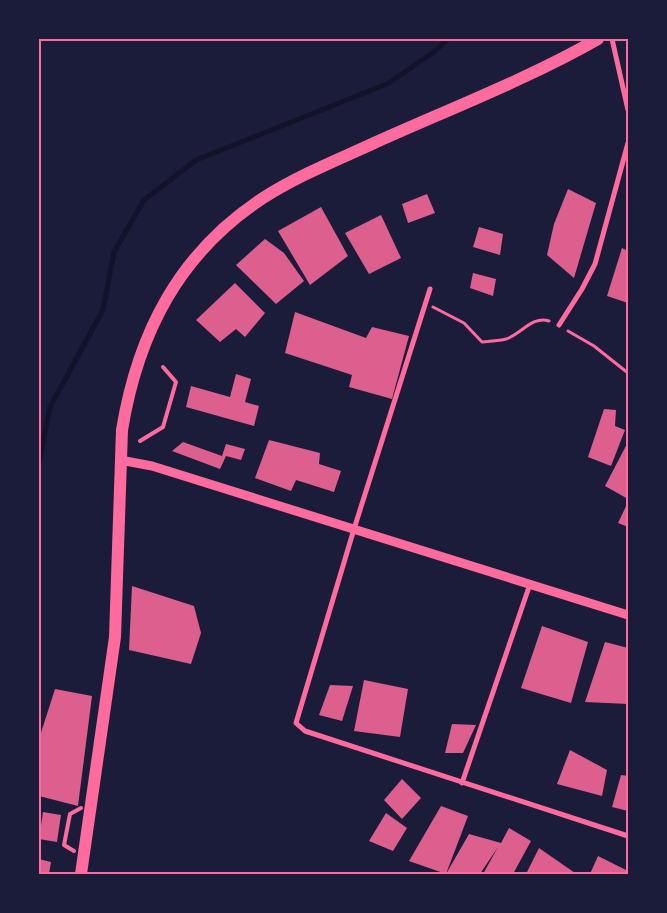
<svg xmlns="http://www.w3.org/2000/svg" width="667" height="913" font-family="Merriweather,serif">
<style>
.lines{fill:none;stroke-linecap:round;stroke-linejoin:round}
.stream{stroke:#12122b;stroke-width:5}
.building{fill:#dd5f8e}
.path{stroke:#ff6b9d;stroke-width:3}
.service{stroke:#ff6b9d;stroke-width:4}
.minor{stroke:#ff6b9d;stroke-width:5}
.tertiary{stroke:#ff6b9d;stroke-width:9}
.primary{stroke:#ff6b9d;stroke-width:12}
.neatline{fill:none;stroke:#ff6b9d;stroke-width:2}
</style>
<rect width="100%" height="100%" fill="#1b1b3a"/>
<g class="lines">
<polyline class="stream" points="39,462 50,407 103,310 114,252 144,200 196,160 387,84 434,52 448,39"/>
</g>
<g class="building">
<polygon points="568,189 596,203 574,278 547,255 554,224"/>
<polygon points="427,194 435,213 408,223 402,204"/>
<polygon points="321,207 348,256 310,285 278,231"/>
<polygon points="381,215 401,258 369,274 345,233"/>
<polygon points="479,227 503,234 500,255 473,247"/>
<polygon points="265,239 284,253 304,281 276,304 236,265"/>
<polygon points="622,248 628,251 628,303 607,296"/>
<polygon points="473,273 496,279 493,296 470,288"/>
<polygon points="235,283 265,313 245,337 236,329 220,342 196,320"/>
<polygon points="295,312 366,338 372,327 409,336 392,399 349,387 352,375 285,353"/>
<polygon points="236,374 251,379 245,402 259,406 254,426 186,407 191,386 230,397"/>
<polygon points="604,409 616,410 615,426 625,430 611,466 588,457"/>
<polygon points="269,440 320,453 319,464 341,471 334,492 296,480 291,491 255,478"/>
<polygon points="183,442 222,456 226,444 245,449 241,460 226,456 220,469 172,451"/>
<polygon points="628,442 628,499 605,486"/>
<polygon points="628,502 628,527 618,523"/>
<polygon points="132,586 194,606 201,633 191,664 129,650"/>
<polygon points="542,626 588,642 571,703 521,688"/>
<polygon points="605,642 628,648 628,704 585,702"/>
<polygon points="364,680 408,689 400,737 354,731"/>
<polygon points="330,685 353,686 342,721 319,715"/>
<polygon points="55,689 92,696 78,806 39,796 39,739"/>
<polygon points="452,724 476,725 463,753 445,753"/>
<polygon points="570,750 607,770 602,796 557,784"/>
<polygon points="621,775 628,776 628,811 612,807"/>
<polygon points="402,779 421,798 402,819 384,800"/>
<polygon points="441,806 468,816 446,874 409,861"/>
<polygon points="43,812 61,815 57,842 39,839"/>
<polygon points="386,813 407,828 393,851 369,841"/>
<polygon points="509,828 531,841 513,874 483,874 498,847 480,874 446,874 469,834 501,843"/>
<polygon points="539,848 575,873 574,874 526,874"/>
<polygon points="598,856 628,871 628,874 590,874"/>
<polygon points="39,859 51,862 49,874 39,874"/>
</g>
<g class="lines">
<g class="path">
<path d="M433 307 464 323 482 342C490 341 498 341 506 339 520 335 533 315 549 321"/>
<polyline points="568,331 594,346 628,373"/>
</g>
<g class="service">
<polyline points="140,441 163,427 176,382 163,367"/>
<polyline points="74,851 64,845 70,814 81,808"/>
</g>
<g class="minor">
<polyline points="612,39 628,110"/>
<polyline points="430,289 354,529 296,723 305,731 628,836"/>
<polyline points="559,325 582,289 595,264 628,143"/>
<polyline points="462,783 530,584"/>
</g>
<polyline class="tertiary" points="120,460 152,466 628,615"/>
<path class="primary" d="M81 874 115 637 122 430C138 333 179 253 263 198 297 176 335 161 372 144 447 110 526 80 598 39"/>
</g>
<rect width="667" height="913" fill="none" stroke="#1b1b3a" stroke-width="80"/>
<rect x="40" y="40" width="587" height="833" class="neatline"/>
</svg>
